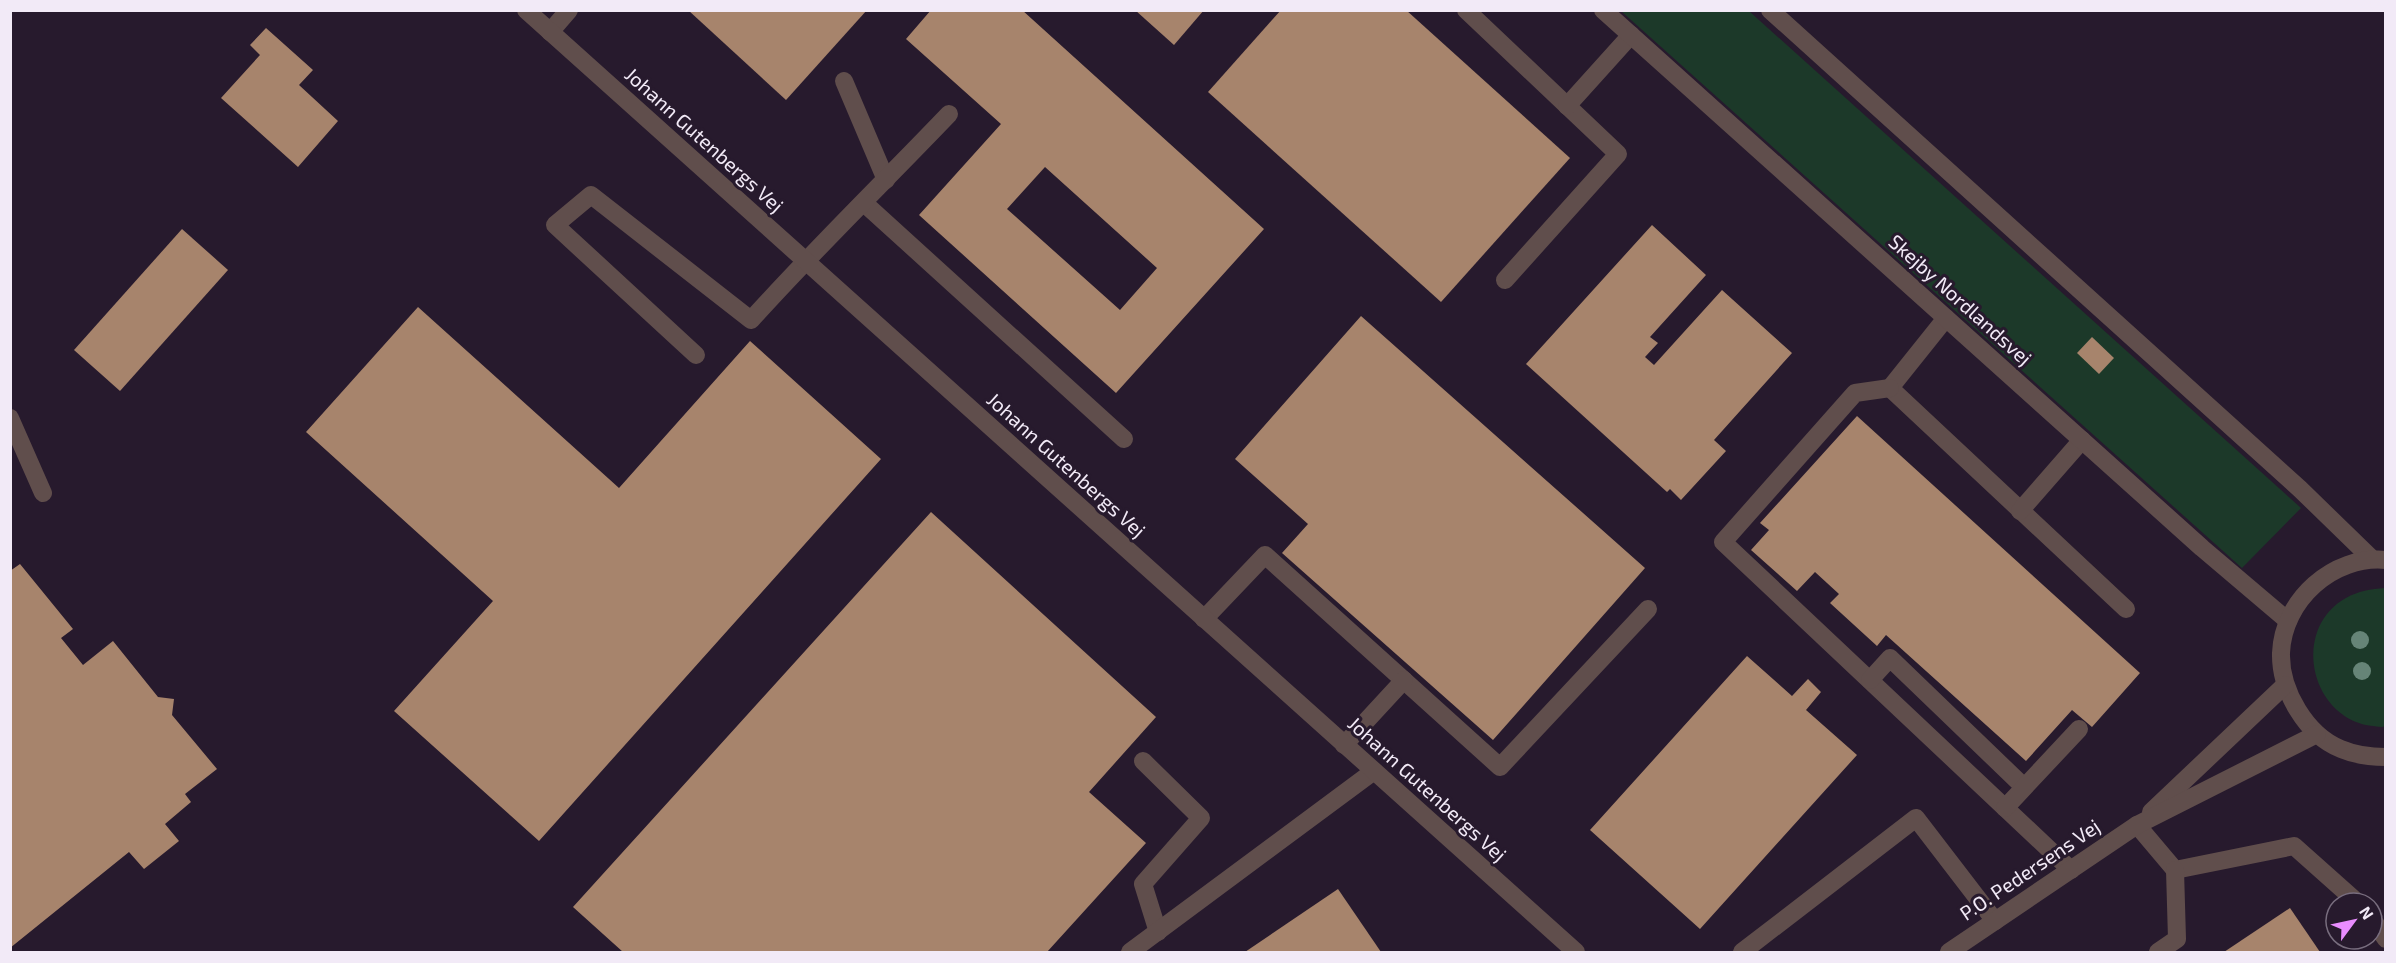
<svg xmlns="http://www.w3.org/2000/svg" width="2396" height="963" font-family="'Exo 2',sans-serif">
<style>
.green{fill:#1c3929}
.building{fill:#a7846c;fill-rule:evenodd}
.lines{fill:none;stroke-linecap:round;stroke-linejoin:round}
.service{stroke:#604e4c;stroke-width:18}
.minor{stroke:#604e4c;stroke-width:18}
.tree{fill:#668477}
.labels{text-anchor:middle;stroke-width:6;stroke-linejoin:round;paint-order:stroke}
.street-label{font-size:20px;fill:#f2eaf7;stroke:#271a2d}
</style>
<rect width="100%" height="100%" fill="#271a2d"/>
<g class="green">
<polygon points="1621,11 1749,11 2301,508 2242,568"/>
<path d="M2385 588 2386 726 2382 727C2375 726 2366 726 2359 723 2307 705 2295 626 2346 598 2358 591 2371 589 2385 588Z"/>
</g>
<g class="building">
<polygon points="688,10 867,10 786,100"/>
<path d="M931 10H1022L1264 229 1116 393 919 215 1001 124 906 39ZM1045 167 1157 268 1120 310 1007 209Z"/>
<polygon points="1135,10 1204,10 1174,45"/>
<polygon points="1281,10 1406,10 1570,158 1441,302 1208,92"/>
<polygon points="266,28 313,70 299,85 338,121 298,167 221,98 260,55 250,45"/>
<polygon points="1652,225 1706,275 1650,337 1658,343 1645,357 1654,365 1722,290 1792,353 1714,440 1726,451 1681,500 1670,489 1667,492 1526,364"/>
<polygon points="182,229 228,270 120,391 74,350"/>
<polygon points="418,307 619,488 750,341 881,459 539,841 394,711 493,601 306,432"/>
<polygon points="1361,316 1645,568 1493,740 1282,553 1308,524 1235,459"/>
<polygon points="2092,337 2114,358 2099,374 2077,353"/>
<polygon points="1857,416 2140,673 2092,727 2072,710 2026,761 1886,635 1877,646 1830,603 1839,594 1815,572 1797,591 1751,550 1769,530 1760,523"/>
<polygon points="931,512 1156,717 1089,792 1146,843 1047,952 623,952 573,907"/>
<polygon points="20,564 73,629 61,638 83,665 113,641 158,697 174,699 172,715 217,769 185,794 191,802 165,824 179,841 144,869 129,852 10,948 10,571"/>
<polygon points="1747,656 1792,696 1808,679 1821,692 1806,710 1857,755 1700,929 1590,830"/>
<polygon points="1338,889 1381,952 1245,952"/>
<polygon points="2290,908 2320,952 2224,952"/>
</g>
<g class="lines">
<g class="service">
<polyline points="1466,10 1618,154 1505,280"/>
<polyline points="550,32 569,10"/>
<polyline points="844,81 886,180"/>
<polyline points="1567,106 1631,35"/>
<polyline points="864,203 1124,439"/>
<polyline points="1946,318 1890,388 2126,609"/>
<path d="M696 355 555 225 591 195 751 320C815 249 883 183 949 114"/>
<polyline points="1890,388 1855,393 1723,542 2071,870"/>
<polyline points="10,418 43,493"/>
<polyline points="2020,511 2082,440"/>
<polyline points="1204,619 1265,555 1500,767 1648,609"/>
<polyline points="1870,680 1890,658 2024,787"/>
<polyline points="1344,745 1404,680"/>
<polyline points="1143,761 1201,818 1143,884 1158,932"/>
<polyline points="2005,808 2079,729"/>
<polyline points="2137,825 2175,870 2294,846 2358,903"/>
<polyline points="2372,919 2386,939"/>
<polyline points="1130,952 1374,771"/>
<polyline points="1742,952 1916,818 1995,921"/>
<polyline points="2158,952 2177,939 2175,870"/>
</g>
<g class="minor">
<polyline points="526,10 1576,952"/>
<polyline points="1603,10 2202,548 2288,621"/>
<polyline points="1770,10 2300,489 2372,559"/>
<path d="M2386 560C2333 555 2283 600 2281 653 2280 690 2306 735 2341 749 2355 755 2370 757 2386 757"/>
<polyline points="2151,812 2285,685"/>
<polyline points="1949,952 2137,825 2317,734"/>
</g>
</g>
<g class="tree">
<circle cx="2360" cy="640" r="9"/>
<circle cx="2362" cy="671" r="9"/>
</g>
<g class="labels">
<g class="street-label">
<text transform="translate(704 140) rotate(42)" y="7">Johann Gutenbergs Vej</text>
<text transform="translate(1960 300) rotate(42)" y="7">Skejby Nordlandsvej</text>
<text transform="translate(1066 465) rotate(42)" y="7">Johann Gutenbergs Vej</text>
<text transform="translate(1427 789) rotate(42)" y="7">Johann Gutenbergs Vej</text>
<text transform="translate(2030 870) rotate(-34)" y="7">P.O. Pedersens Vej</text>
</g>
</g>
<rect width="2396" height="963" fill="none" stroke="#f2eaf7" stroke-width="24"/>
<g transform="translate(2354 921) rotate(57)"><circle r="28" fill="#271a2d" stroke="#786d7e" stroke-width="1.5"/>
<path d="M0-4.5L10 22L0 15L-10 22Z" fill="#e98dfe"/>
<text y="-9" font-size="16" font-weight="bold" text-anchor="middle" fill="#f2eaf7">N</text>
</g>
</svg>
